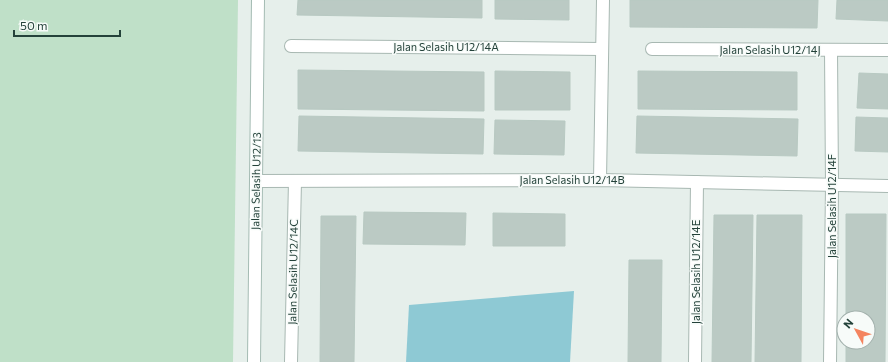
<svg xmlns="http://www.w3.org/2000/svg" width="888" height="362" font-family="Commissioner,sans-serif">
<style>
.green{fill:#bfe0c8}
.water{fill:#8ec9d4}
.building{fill:#bbcac4;stroke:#b8c9c2}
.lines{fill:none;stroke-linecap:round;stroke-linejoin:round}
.street-casing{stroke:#a8b8b2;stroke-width:14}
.secondary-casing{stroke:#a4bbb3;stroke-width:14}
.street{stroke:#fff;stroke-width:12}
.secondary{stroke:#fff;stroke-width:12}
.labels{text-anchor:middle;stroke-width:3;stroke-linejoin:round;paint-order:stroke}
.street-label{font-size:11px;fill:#24423a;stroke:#f7fbf9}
</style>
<rect width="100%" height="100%" fill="#e6efeb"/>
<polygon class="green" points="0,0 238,0 233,362 0,362"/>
<polygon class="water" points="574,291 570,362 406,362 409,305"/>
<g class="building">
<polygon points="298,0 482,0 482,18 297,15"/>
<polygon points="495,0 569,0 569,20 495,19"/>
<polygon points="630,0 818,0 817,28 630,27"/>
<polygon points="837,0 888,0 888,21 836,19"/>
<polygon points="298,70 484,72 484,111 298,109"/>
<polygon points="495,71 570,72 570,110 495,110"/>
<polygon points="638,71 797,72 797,110 638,109"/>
<polygon points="859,73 888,74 888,109 857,108"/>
<polygon points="299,116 484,119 483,154 298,151"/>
<polygon points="637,116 798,119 797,156 636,153"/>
<polygon points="856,117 888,118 888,152 855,151"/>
<polygon points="495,120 565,121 564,155 494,154"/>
<polygon points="364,212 466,213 465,245 363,244"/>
<polygon points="493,213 565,214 565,246 493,246"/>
<polygon points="846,214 886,214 885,362 846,362 846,342 868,342 868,318 846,318"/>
<polygon points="714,215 753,215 751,362 712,362"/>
<polygon points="757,215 802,215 801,362 755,362"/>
<polygon points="321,216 356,216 354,362 320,362"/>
<polygon points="629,260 662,260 661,362 628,362"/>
</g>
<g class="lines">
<g class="street-casing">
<g id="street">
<polyline points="291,46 601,49"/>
<polyline points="652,49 888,50"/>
<polyline points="600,180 603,0"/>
<polyline points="256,181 600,180 888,186"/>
<polyline points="291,362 295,181"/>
<polyline points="695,362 697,182"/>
<polyline points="830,362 832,185 831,50"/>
</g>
</g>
<g class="secondary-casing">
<polyline id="secondary" points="254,362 258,0"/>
</g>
<use href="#street" class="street"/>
<use href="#secondary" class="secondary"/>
</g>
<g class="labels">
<g class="street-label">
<text x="446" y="51">Jalan Selasih U12/14A</text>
<text x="770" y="54">Jalan Selasih U12/14J</text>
<text x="572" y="184">Jalan Selasih U12/14B</text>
<text transform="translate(256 181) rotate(-89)" y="4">Jalan Selasih U12/13</text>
<text transform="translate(832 206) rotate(-90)" y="4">Jalan Selasih U12/14F</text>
<text transform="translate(293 272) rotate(-89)" y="4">Jalan Selasih U12/14C</text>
<text transform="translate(696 272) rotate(-90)" y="4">Jalan Selasih U12/14E</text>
</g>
</g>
<g transform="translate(856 330) rotate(310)"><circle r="19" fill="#f7fbf9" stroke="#a3b1ad"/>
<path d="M0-3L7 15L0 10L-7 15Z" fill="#f4845f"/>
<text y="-6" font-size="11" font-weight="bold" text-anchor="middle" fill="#24423a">N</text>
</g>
<path d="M14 30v6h106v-6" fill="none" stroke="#24423a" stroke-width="2"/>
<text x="20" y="30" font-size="12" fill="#24423a" stroke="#f7fbf9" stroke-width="3" paint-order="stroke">50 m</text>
</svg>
